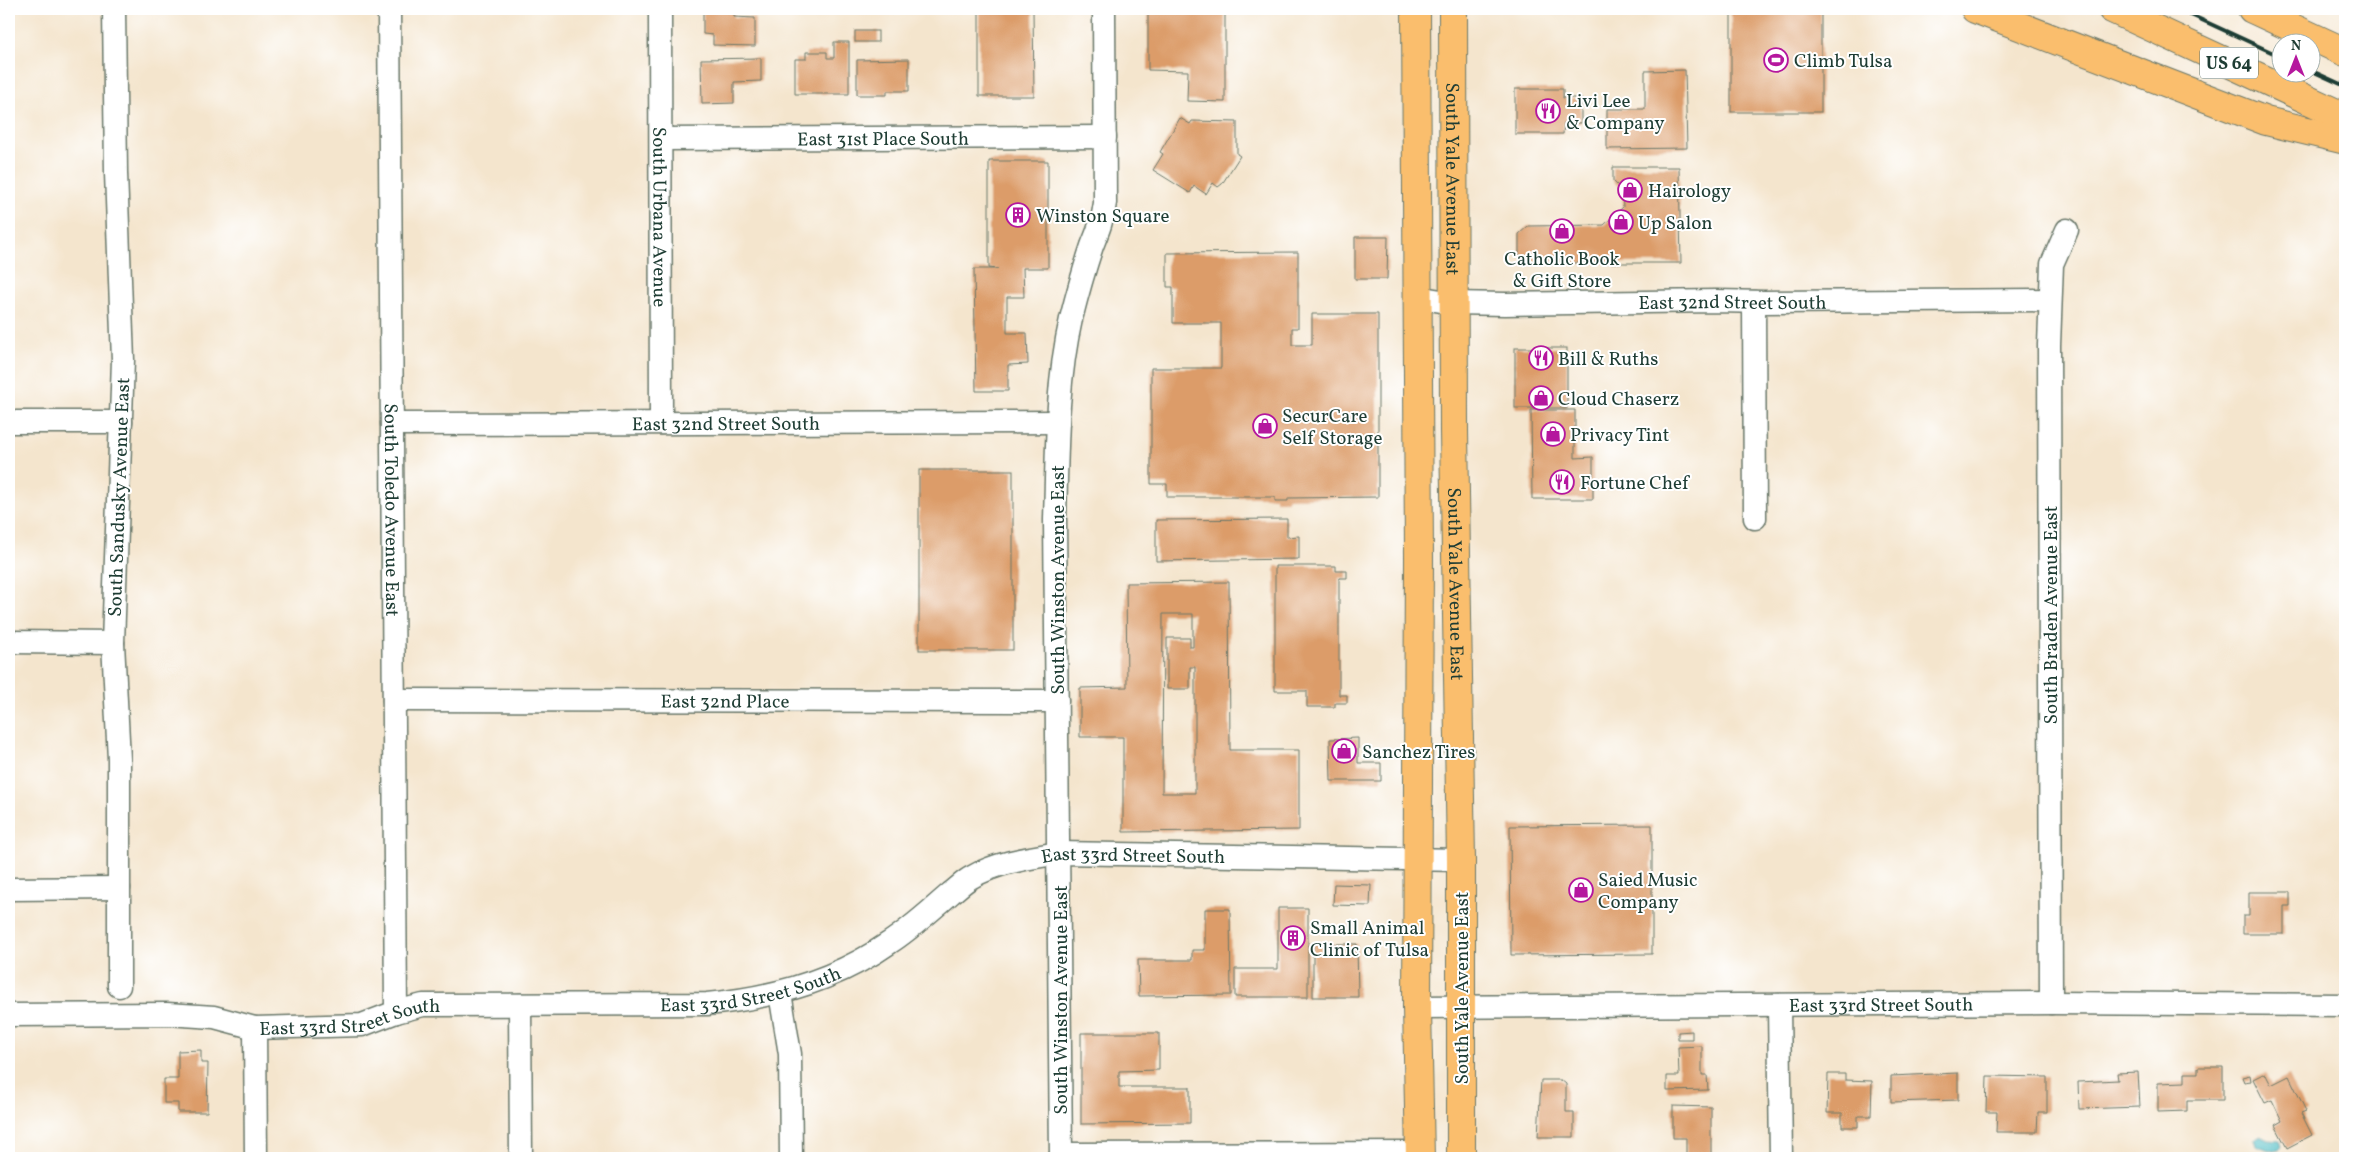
<svg xmlns="http://www.w3.org/2000/svg" width="2354" height="1167" font-family="Vollkorn,serif">
<style>
.water{fill:#4dbcc3;stroke:#367c7c}
.building{fill:#dc9c69;fill-rule:evenodd}
.lines{fill:none;stroke-linecap:round;stroke-linejoin:round}
.street-casing{stroke:#6a786a;stroke-width:25}
.primary-casing{stroke:#6a786a;stroke-width:30}
.highway-casing{stroke:#6a786a;stroke-width:30}
.street{stroke:#fff;stroke-width:22}
.primary{stroke:#fabe6d;stroke-width:28}
.highway{stroke:#fabe6d;stroke-width:28}
.rail{stroke:#1f3d34;stroke-width:4}
.labels{text-anchor:middle;stroke-width:4;stroke-linejoin:round;paint-order:stroke}
.shield{fill:#fff;stroke:#627771;stroke-width:1}
.shield-label{font-size:18px;font-weight:bold;fill:#1f3d34}
.poi-label{font-size:19px;fill:#1f3d34;stroke:#fff;text-anchor:start}
.street-label{font-size:19px;fill:#1f3d34;stroke:#fff}
</style>
<rect width="100%" height="100%" fill="#fff"/>
<filter id="ink" filterUnits="userSpaceOnUse"><feTurbulence type="fractalNoise" baseFrequency=".02" numOctaves="2"/><feDisplacementMap in="SourceGraphic" scale="10" xChannelSelector="R" yChannelSelector="G"/><feConvolveMatrix kernelMatrix="1 2 1 2 8 2 1 2 1" color-interpolation-filters="sRGB"/></filter>
<filter id="wash" filterUnits="userSpaceOnUse"><feTurbulence type="fractalNoise" baseFrequency=".0096" numOctaves="4" result="noise"/><feDisplacementMap in="SourceGraphic" scale="20" xChannelSelector="R" yChannelSelector="G"/><feGaussianBlur stdDeviation="1.12" result="paint"/><feColorMatrix in="noise" values="0 0 0 0 0 0 0 0 0 0 0 0 0 0 0 0 0 1.4 0 .05"/><feComposite in="paint" operator="in"/></filter>
<g filter="url(#wash)">
<rect width="100%" height="100%" fill="#f4e5cd"/>
<polygon class="water" points="2261,1135 2269,1139 2279,1140 2281,1146 2279,1149 2269,1151 2256,1146 2254,1139"/>
<g id="blocks">
<g class="building">
<polygon points="703,9 734,9 734,17 755,18 755,46 713,45 713,35 703,34"/>
<polygon points="979,9 1033,9 1034,96 979,96"/>
<rect x="1731" y="9" width="90" height="103"/>
<polygon points="1148,11 1225,11 1225,102 1187,101 1188,71 1148,70"/>
<rect x="855" y="31" width="23" height="11"/>
<polygon points="834,42 849,42 849,94 795,94 795,59 806,59 806,52 827,52 827,58 834,58"/>
<polygon points="761,58 761,81 734,82 734,103 702,104 701,59"/>
<polygon points="909,59 909,91 887,91 887,95 857,95 857,60"/>
<polygon points="1685,70 1687,148 1607,149 1607,109 1645,109 1645,71"/>
<polygon points="1515,89 1563,89 1563,98 1581,98 1581,123 1564,123 1563,134 1515,134"/>
<polygon points="1180,118 1190,124 1192,121 1237,122 1237,154 1240,156 1222,184 1218,187 1213,183 1206,194 1194,186 1190,193 1153,170 1163,154 1160,152"/>
<polygon points="989,161 1048,161 1048,268 1023,268 1024,297 1007,297 1007,333 1027,333 1028,364 1008,365 1008,391 976,391 974,269 998,269 989,268"/>
<polygon points="1613,167 1679,167 1681,263 1528,263 1519,254 1519,234 1528,226 1604,225 1623,207 1622,190 1613,181"/>
<polygon points="1355,237 1388,237 1387,279 1355,279"/>
<polygon points="1298,252 1298,328 1292,328 1292,345 1312,345 1312,314 1378,314 1378,497 1288,498 1288,501 1275,501 1275,497 1167,497 1167,484 1151,484 1151,368 1221,368 1221,323 1173,323 1173,287 1167,287 1167,253"/>
<rect x="1515" y="348" width="52" height="60"/>
<polygon points="1531,410 1575,410 1575,458 1593,457 1593,499 1532,499"/>
<rect x="919" y="470" width="94" height="180"/>
<polygon points="1287,519 1287,537 1299,536 1299,559 1156,561 1156,520"/>
<polygon points="1275,566 1336,566 1336,571 1347,571 1347,578 1339,578 1339,695 1347,695 1347,703 1335,703 1335,707 1307,707 1307,691 1275,691"/>
<path d="M1229 582 1230 750H1299V830L1123 832V737H1080V688L1127 687 1126 583ZM1163 614H1193V647H1190V638H1167V689H1190V667H1195V793H1162Z"/>
<polygon points="1358,738 1358,763 1381,763 1381,781 1331,781 1330,739"/>
<polygon points="1652,825 1652,954 1511,955 1510,826"/>
<polygon points="1334,884 1371,885 1370,906 1333,905"/>
<polygon points="2249,892 2290,892 2290,906 2284,906 2284,934 2243,934 2243,916 2249,916"/>
<polygon points="1278,908 1308,908 1308,997 1235,997 1235,969 1278,969"/>
<polygon points="1205,909 1230,909 1231,995 1139,996 1138,960 1192,960 1192,950 1205,950"/>
<polygon points="1313,944 1357,944 1358,997 1313,997"/>
<polygon points="1692,1031 1692,1039 1678,1039 1678,1032"/>
<polygon points="1081,1033 1159,1033 1159,1070 1119,1071 1119,1087 1190,1087 1190,1123 1081,1124"/>
<polygon points="1702,1046 1702,1075 1707,1075 1708,1090 1667,1091 1667,1076 1679,1076 1678,1047"/>
<polygon points="201,1050 201,1063 208,1063 207,1112 178,1112 178,1103 164,1103 164,1079 178,1079 178,1051"/>
<polygon points="2198,1067 2223,1067 2223,1100 2187,1100 2187,1111 2158,1112 2158,1083 2185,1082 2185,1073 2198,1073"/>
<polygon points="2138,1072 2140,1107 2079,1109 2078,1082 2118,1080 2117,1073"/>
<polygon points="1958,1073 1958,1100 1891,1102 1891,1076"/>
<polygon points="2265,1073 2271,1085 2289,1076 2306,1111 2301,1113 2312,1135 2287,1148 2275,1125 2282,1121 2272,1100 2265,1103 2253,1079"/>
<polygon points="1828,1074 1845,1074 1845,1080 1872,1081 1871,1116 1858,1116 1858,1127 1842,1127 1842,1113 1827,1113"/>
<polygon points="2250,1075 2251,1081 2244,1082 2242,1077"/>
<polygon points="1987,1076 2047,1077 2047,1112 2038,1112 2037,1132 1996,1132 1997,1112 1986,1112"/>
<polygon points="1541,1080 1561,1080 1566,1084 1566,1112 1574,1112 1574,1137 1538,1137"/>
<polygon points="1673,1106 1711,1107 1711,1155 1686,1154 1686,1138 1673,1138"/>
</g>
</g>
</g>
<g filter="url(#ink)">
<use href="#blocks" fill-opacity="0" stroke="#6a786a" stroke-width="1"/>
<g class="lines">
<g class="street-casing">
<g id="street">
<polyline points="114,9 116,173 123,360 113,643 119,759 119,986"/>
<path id="s1" d="M389 9 396 1012"/>
<path id="s2" d="M660 9 661 423"/>
<path id="s3" d="M661 139 1105 137"/>
<path id="s4" d="M1417 297 1453 303 1505 304 1717 301 1765 302 2050 300"/>
<polyline points="1754,302 1755,518"/>
<polyline points="9,422 121,422"/>
<path id="s5" d="M392 424 1058 422"/>
<polyline points="9,642 113,643"/>
<path id="s6" d="M394 700 1057 701"/>
<polyline points="9,889 119,888"/>
<polyline points="780,993 790,1054 791,1158"/>
<polyline points="2051,1003 2049,345 2052,264 2067,230"/>
<polyline points="520,1005 521,1158"/>
<polyline points="1779,1005 1781,1158"/>
<path id="s7" d="M1417 1007 2051 1003 2345 1005"/>
<path id="s8" d="M9 1015 167 1014 214 1017 255 1028 362 1025 396 1012 423 1005 707 1004C772 998 835 981 889 943 911 929 931 910 951 893 958 888 964 881 972 877 998 862 1030 858 1059 853L1461 860"/>
<polyline points="255,1028 256,1158"/>
<polyline points="1061,1154 1420,1153"/>
<path d="M1061 1158 1055 520C1057 453 1056 385 1071 319 1077 295 1084 270 1092 246 1098 231 1103 219 1105 203L1104 9"/>
</g>
</g>
<g class="primary-casing">
<g id="primary">
<polyline points="1416,9 1419,559 1417,1007 1420,1158"/>
<path id="s9" d="M1453 9 1454 431 1461 860V1158"/>
</g>
</g>
<g class="highway-casing">
<g id="highway">
<polyline points="1975,9 2266,121 2345,140"/>
<polyline points="2112,9 2345,117"/>
<polyline points="2252,9 2345,52"/>
</g>
</g>
<use href="#street" class="street"/>
<use href="#primary" class="primary"/>
<use href="#highway" class="highway"/>
<g class="rail">
<polyline points="2178,9 2282,57"/>
<polyline points="2312,71 2345,86"/>
</g>
</g>
</g>
<defs>
<g id="stadium-ring" transform="scale(1.25)"><circle r="9.5" fill="#fff" stroke="#b5179e" stroke-width="1.5"/><path d="M0-5a6.5 5 0 1 0 0 10a6.5 5 0 1 0 0-10ZM-3.5-1.8h7v3.6h-7Z" fill="#b5179e"/></g>
<g id="restaurant-ring" transform="scale(1.25)"><circle r="9.5" fill="#fff" stroke="#b5179e" stroke-width="1.5"/><path d="M-5-6h1v4h1v-4h1v4h1v-4h1v5L-1.5 .5V6h-2V.5L-5-1ZM5-6V6H3V1.5H1.5Q1.5-4 5-6Z" fill="#b5179e"/></g>
<g id="shop-ring" transform="scale(1.25)"><circle r="9.5" fill="#fff" stroke="#b5179e" stroke-width="1.5"/><path d="M-5-2.5h2.3a2.7 3.5 0 0 1 5.4 0H5L5.5 6h-11ZM-1.5-2.5h3a1.5 2.3 0 0 0-3 0Z" fill="#b5179e"/></g>
<g id="building-ring" transform="scale(1.25)"><circle r="9.5" fill="#fff" stroke="#b5179e" stroke-width="1.5"/><path d="M-4-6H4V6H1V3H-1V6H-4ZM-2.5-4.3h1.7v1.8h-1.7ZM.8-4.3h1.7v1.8H.8ZM-2.5-1h1.7V.8h-1.7ZM.8-1h1.7V.8H.8Z" fill="#b5179e"/></g>
</defs>
<g fill-rule="evenodd">
<use href="#stadium-ring" x="1776" y="60"/>
<use href="#restaurant-ring" x="1548" y="111"/>
<use href="#shop-ring" x="1630" y="190"/>
<use href="#building-ring" x="1018" y="215"/>
<use href="#shop-ring" x="1621" y="222"/>
<use href="#shop-ring" x="1562" y="231"/>
<use href="#restaurant-ring" x="1541" y="358"/>
<use href="#shop-ring" x="1541" y="398"/>
<use href="#shop-ring" x="1265" y="426"/>
<use href="#shop-ring" x="1553" y="434"/>
<use href="#restaurant-ring" x="1562" y="482"/>
<use href="#shop-ring" x="1344" y="751"/>
<use href="#shop-ring" x="1581" y="890"/>
<use href="#building-ring" x="1293" y="938"/>
</g>
<g class="labels">
<rect class="shield" x="2200" y="47.5" width="58" height="31" rx="4"/>
<g class="shield-label">
<text x="2229" y="69">US 64</text>
</g>
<g class="poi-label">
<text x="1794" y="67">Climb Tulsa</text>
<text x="1566" y="107">Livi Lee<tspan x="1566" dy="22">&amp; Company</tspan></text>
<text x="1648" y="197">Hairology</text>
<text x="1036" y="222">Winston Square</text>
<text x="1638" y="229">Up Salon</text>
<text x="1562" y="265" text-anchor="middle">Catholic Book<tspan x="1562" dy="22">&amp; Gift Store</tspan></text>
<text x="1558" y="365">Bill &amp; Ruths</text>
<text x="1558" y="405">Cloud Chaserz</text>
<text x="1282" y="422">SecurCare<tspan x="1282" dy="22">Self Storage</tspan></text>
<text x="1570" y="441">Privacy Tint</text>
<text x="1580" y="489">Fortune Chef</text>
<text x="1362" y="758">Sanchez Tires</text>
<text x="1598" y="886">Saied Music<tspan x="1598" dy="22">Company</tspan></text>
<text x="1310" y="934">Small Animal<tspan x="1310" dy="22">Clinic of Tulsa</tspan></text>
</g>
<g class="street-label">
<text dy="7" stroke="none"><textPath href="#s3" startOffset="222">East 31st Place South</textPath></text>
<text dy="7" stroke="none"><textPath href="#s9" startOffset="170">South Yale Avenue East</textPath></text>
<text dy="7" stroke="none"><textPath href="#s2" startOffset="208">South Urbana Avenue</textPath></text>
<text dy="7" stroke="none"><textPath href="#s4" startOffset="316">East 32nd Street South</textPath></text>
<text dy="7" stroke="none"><textPath href="#s5" startOffset="334">East 32nd Street South</textPath></text>
<text transform="translate(118 497) rotate(-88)" y="7">South Sandusky Avenue East</text>
<text dy="7" stroke="none"><textPath href="#s1" startOffset="501">South Toledo Avenue East</textPath></text>
<text transform="translate(1057 580) rotate(-90)" y="7">South Winston Avenue East</text>
<text dy="7" stroke="none"><textPath href="#s9" startOffset="575">South Yale Avenue East</textPath></text>
<text transform="translate(2050 615) rotate(-90)" y="7">South Braden Avenue East</text>
<text dy="7" stroke="none"><textPath href="#s6" startOffset="331">East 32nd Place</textPath></text>
<text dy="7" stroke="none"><textPath href="#s8" startOffset="1168">East 33rd Street South</textPath></text>
<text dy="7" stroke="none"><textPath href="#s8" startOffset="748">East 33rd Street South</textPath></text>
<text transform="translate(1461 988) rotate(-90)" y="7">South Yale Avenue East</text>
<text transform="translate(1060 1000) rotate(-90)" y="7">South Winston Avenue East</text>
<text dy="7" stroke="none"><textPath href="#s7" startOffset="464">East 33rd Street South</textPath></text>
<text dy="7" stroke="none"><textPath href="#s8" startOffset="344">East 33rd Street South</textPath></text>
</g>
</g>
<rect width="2354" height="1167" fill="none" stroke="#fff" stroke-width="30"/>
<g transform="translate(2296 58)"><circle r="24" fill="#ffffff" stroke="#a5b1ae"/>
<path d="M0-4L9 19L0 12L-9 19Z" fill="#b5179e"/>
<text y="-8" font-size="14" font-weight="bold" text-anchor="middle" fill="#1f3d34">N</text>
</g>
</svg>
